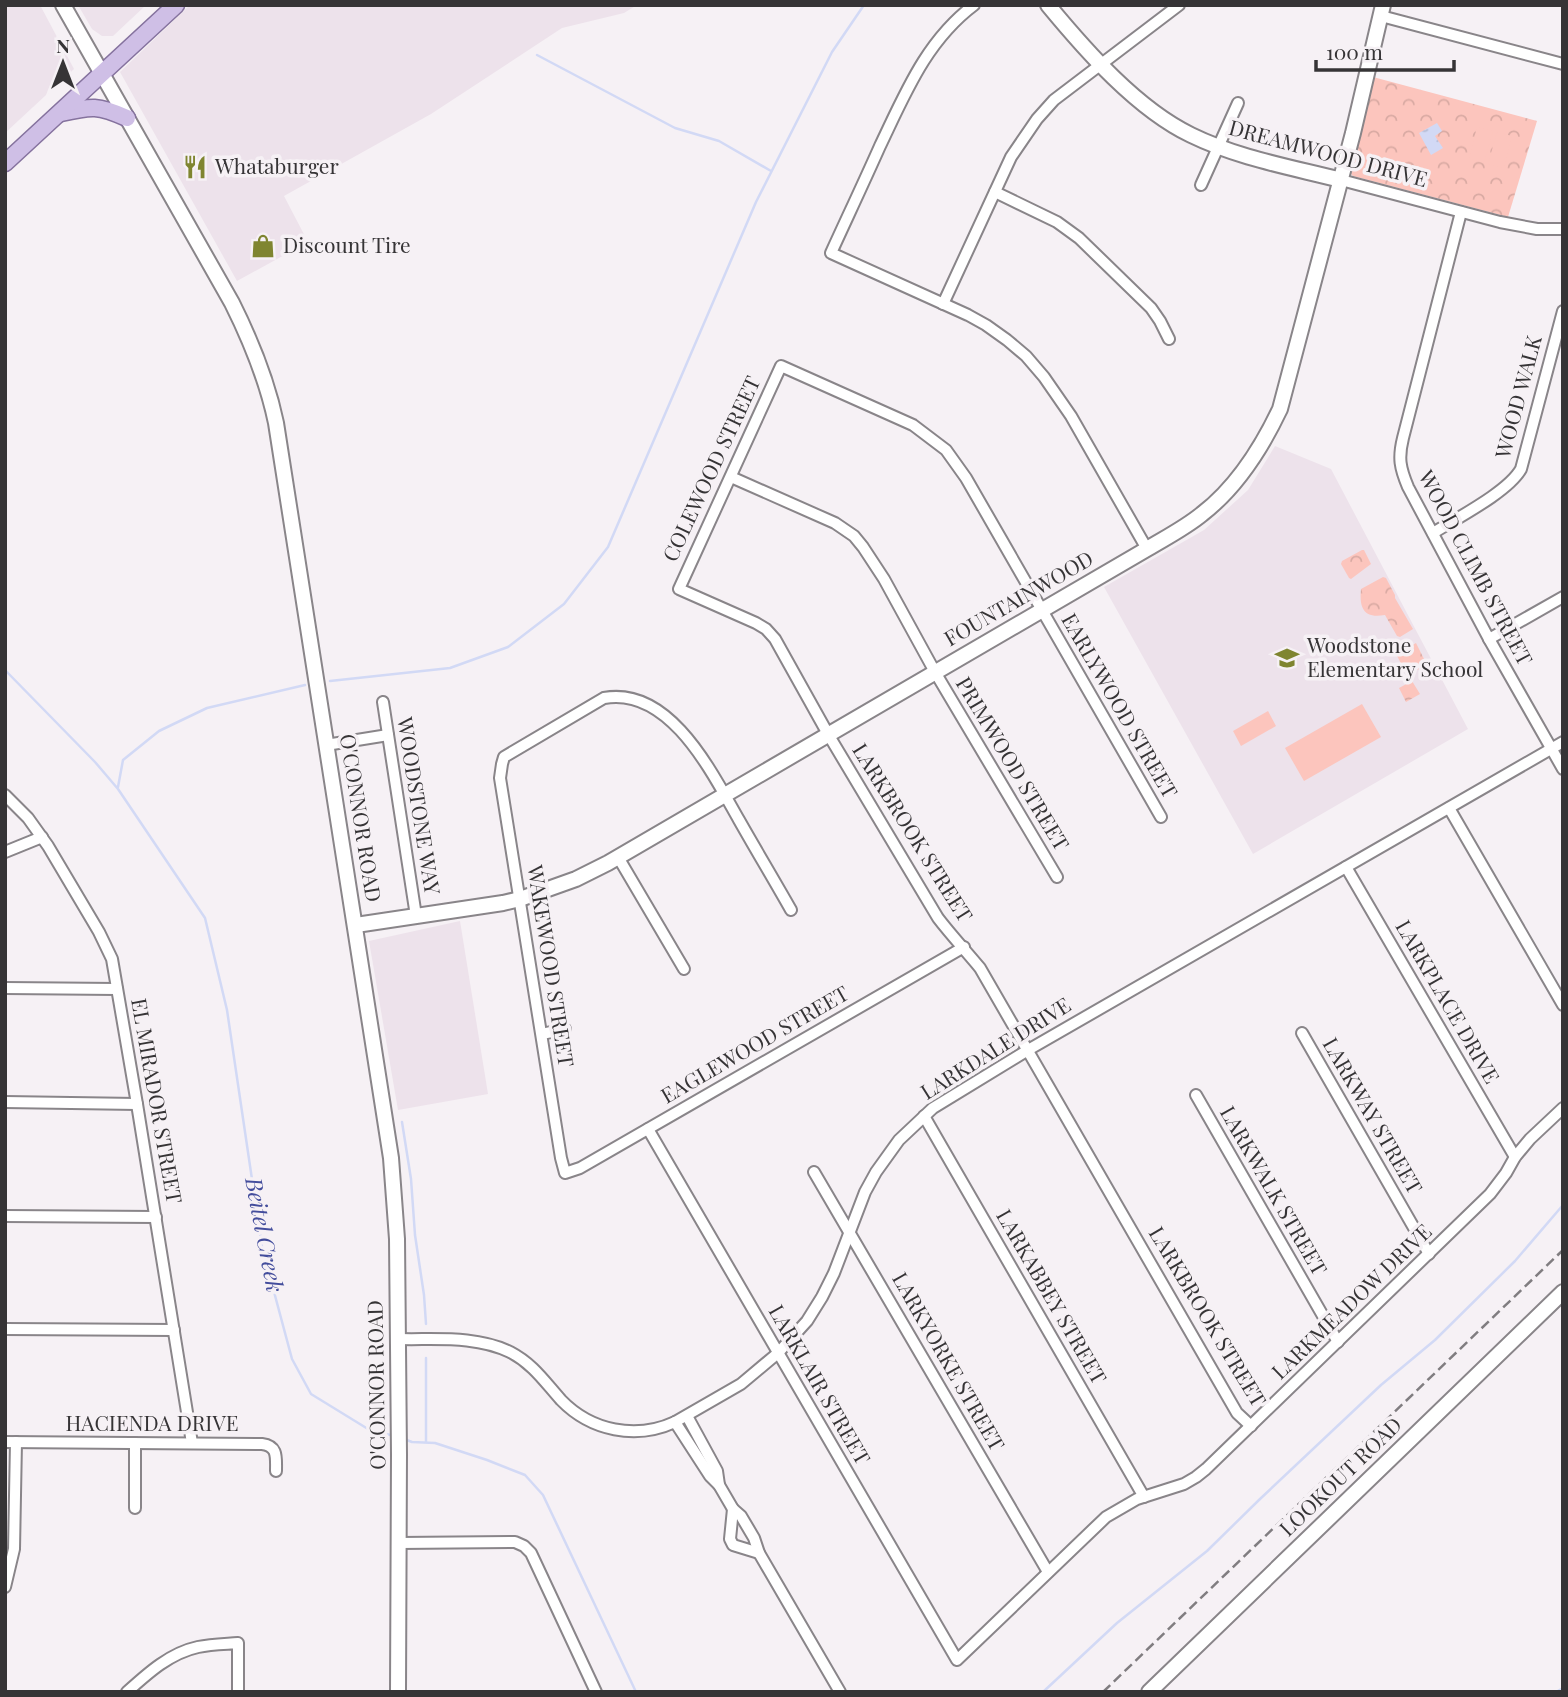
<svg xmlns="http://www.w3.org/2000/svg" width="1568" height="1697" font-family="'Playfair Display',serif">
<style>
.built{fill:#ede2eb}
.park{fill:url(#park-crowns)}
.garden{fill:#fcc5bd}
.water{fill:url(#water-ripples)}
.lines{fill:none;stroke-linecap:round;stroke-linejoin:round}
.stream{stroke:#d2d9f5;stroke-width:2.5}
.street-casing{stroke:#898589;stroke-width:14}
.secondary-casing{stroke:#898589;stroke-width:18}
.primary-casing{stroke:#85729e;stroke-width:19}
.street{stroke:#fff;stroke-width:10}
.secondary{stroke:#fff;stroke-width:14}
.primary{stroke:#cfbfe6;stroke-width:16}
.rail{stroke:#807d80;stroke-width:2.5;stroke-dasharray:10 5;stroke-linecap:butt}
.labels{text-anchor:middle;stroke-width:7;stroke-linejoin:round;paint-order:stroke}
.street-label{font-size:21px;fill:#363436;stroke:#f6f1f5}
.poi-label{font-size:21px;fill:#363436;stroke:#f6f1f5;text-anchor:start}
.water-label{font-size:23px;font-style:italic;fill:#434d9c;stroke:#f6f1f5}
</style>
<defs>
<pattern id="park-crowns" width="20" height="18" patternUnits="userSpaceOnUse" patternTransform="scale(1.75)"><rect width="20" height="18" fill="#fcc5bd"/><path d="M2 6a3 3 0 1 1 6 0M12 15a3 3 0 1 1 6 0" fill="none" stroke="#d9aaa3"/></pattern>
<pattern id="water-ripples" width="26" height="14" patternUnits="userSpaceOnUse" patternTransform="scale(1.75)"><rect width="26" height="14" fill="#d2d9f5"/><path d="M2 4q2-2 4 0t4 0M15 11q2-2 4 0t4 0" fill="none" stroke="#b5bbd3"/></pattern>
</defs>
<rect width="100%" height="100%" fill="#f6f1f5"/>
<g class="built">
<polygon points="5,5 40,5 74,69 5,133"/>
<polygon points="78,5 146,5 113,36 102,36 92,29"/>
<polygon points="190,5 637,5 624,13 562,28 431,114 284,196 308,242 237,281 120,72"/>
<polygon points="1275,446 1331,469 1468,729 1253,854 1104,587 1204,530 1248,490"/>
<polygon points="460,921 488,1094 398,1110 369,941"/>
</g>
<g class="park">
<polygon points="1373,77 1537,121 1508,217 1353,176 1351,174"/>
<polygon points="1362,550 1364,550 1371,564 1351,579 1349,578 1341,564 1342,561"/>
<path d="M1383 577 1386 578 1395 595V598L1413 629 1400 637 1397 636 1385 615C1364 619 1359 608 1361 589Z"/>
<polygon points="1416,643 1427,665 1407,675 1396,654"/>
<polygon points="1412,681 1420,694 1406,702 1399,688"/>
</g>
<g class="garden">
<polygon points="1477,127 1493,131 1484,163 1469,159"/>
<polygon points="1497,132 1512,136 1504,168 1488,164"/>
<polygon points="1362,704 1381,737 1304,781 1285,748"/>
<polygon points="1268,711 1276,726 1241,746 1233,731"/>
</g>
<polygon class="water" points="1437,123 1442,131 1435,136 1443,148 1431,155 1419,133"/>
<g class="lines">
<g class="stream">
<polyline points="537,55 675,128 719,141 771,171"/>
<polyline points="5,670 95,762 118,789 205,918 227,1010 262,1247 292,1359 311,1394 368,1429 394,1436"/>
<polyline points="330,681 450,668 508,647 564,604 608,547 756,202 832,52 864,5"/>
<polyline points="118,787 123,760 159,731 207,708 305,685"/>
<polyline points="402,1122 411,1179 415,1235 424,1295 426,1324"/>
<polyline points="426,1358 426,1442"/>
<polyline points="404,1439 412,1442 435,1443 487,1460 525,1475 543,1495 636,1692"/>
<polyline points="1043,1692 1117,1623 1207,1551 1260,1499 1381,1385 1435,1340 1515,1261 1563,1205"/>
<polyline points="1556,1692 1563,1688"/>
</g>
<g class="street-casing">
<g id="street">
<path d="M974 5C926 41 905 94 880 146 864 182 847 218 831 253L968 315 986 325 1007 340 1026 356 1044 377 1071 416 1147 549"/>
<polyline points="1381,16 1563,64"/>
<polyline points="1341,180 1500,222 1537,229 1563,229"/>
<polyline points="1201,185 1238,103"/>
<polyline points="995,192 1057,222 1079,238 1151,308 1160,321 1169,339"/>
<path d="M1461 212 1403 438C1398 458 1400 468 1408 487L1489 639 1563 769"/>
<polyline points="943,304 1011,157 1037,119 1054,100 1179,5"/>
<polyline points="731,477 835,523 854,536 863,547 884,579 935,672 1057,877"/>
<path d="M1433 533C1457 518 1508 492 1521 469L1563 311"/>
<polyline points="1489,639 1563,597"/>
<polyline points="383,702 416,916"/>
<polyline points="326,745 388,735"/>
<polyline points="5,795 28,818 48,846 99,932 112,959 137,1104 192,1443"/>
<polyline points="1449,808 1563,1005"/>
<path d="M1161 817 966 478 946 450 913 425 781 366 679 589 756 623 766 629 775 639 828 734 938 918C951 935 966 951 980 968L1237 1413 1251 1426"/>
<polyline points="5,852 42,837"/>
<polyline points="618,857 684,969"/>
<polyline points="1346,867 1515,1157"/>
<path d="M791 910C774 880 756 850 739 820 712 773 670 686 604 698L504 757 502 764 500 778 561 1158 565 1173 580 1168 964 947"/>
<polyline points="5,988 117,989"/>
<polyline points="1302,1033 1429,1254"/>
<polyline points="542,1034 565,1029"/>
<polyline points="1196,1095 1338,1342"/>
<polyline points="5,1102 137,1104"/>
<polyline points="924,1116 1144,1497"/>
<polyline points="648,1129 957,1660 1106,1517 1137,1499 1184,1484 1196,1477 1206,1469 1490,1194 1506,1173 1515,1157 1530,1139 1563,1108"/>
<polyline points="814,1172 1048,1572"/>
<polyline points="5,1216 156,1217"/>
<polyline points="5,1329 174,1330"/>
<path d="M398 1339C435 1340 475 1335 510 1352 533 1364 544 1381 561 1400 591 1431 636 1440 675 1422L741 1384 778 1353 807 1321 822 1297 834 1273 865 1192 876 1172 899 1140 933 1108 1028 1050 1563 742"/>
<polyline points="687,1416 717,1471 719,1485"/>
<polyline points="675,1422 710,1476 719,1485 733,1509 741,1516 754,1538 759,1553 840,1692"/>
<path d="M5 1442 262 1444C278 1446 276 1457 276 1471"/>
<polyline points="135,1443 135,1508"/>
<polyline points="733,1509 730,1539 733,1545 759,1553"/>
<polyline points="399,1543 515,1542 524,1546 531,1553 596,1692"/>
<polyline points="5,1587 14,1549 16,1442"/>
<path d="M127 1692C148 1673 170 1653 198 1647 211 1644 225 1644 238 1643V1692"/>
</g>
</g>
<g class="secondary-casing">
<g id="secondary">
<path d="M63 5 232 303C252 343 267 380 276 423L391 1158 397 1239 399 1454 398 1692"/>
<path d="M1048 5C1086 51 1137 109 1191 135 1238 158 1290 167 1341 180"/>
<path d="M356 925 503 903 520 899 576 879 608 863 1147 549C1165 538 1185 528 1202 514 1237 487 1261 449 1280 409L1353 133 1383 5"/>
<polyline points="1149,1692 1563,1292"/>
</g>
</g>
<g class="primary-casing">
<g id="primary">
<path d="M61 113C92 106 98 105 127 118"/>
<polyline points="5,163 176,5"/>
</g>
</g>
<use href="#street" class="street"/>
<use href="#secondary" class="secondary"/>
<use href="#primary" class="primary"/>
<polyline class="rail" points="1103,1692 1563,1250"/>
</g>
<defs>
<g id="restaurant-bare" transform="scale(1.89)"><path d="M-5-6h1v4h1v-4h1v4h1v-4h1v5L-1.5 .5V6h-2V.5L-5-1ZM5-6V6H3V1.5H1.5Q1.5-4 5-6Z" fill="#7f8530" stroke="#f6f1f5" stroke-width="2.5" paint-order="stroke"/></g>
<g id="shop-bare" transform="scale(1.89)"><path d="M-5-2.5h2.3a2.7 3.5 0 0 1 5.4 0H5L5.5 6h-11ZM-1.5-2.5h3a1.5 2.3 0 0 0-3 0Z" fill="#7f8530" stroke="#f6f1f5" stroke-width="2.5" paint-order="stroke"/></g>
<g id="school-bare" transform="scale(1.89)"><path d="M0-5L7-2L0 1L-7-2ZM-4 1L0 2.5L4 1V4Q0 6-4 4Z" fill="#7f8530" stroke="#f6f1f5" stroke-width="2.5" paint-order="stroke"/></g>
</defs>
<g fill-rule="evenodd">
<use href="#restaurant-bare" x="195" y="167"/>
<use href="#shop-bare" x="263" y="246"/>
<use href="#school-bare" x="1287" y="658"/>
</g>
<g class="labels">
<g class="street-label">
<text transform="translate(1328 154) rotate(15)" y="7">DREAMWOOD DRIVE</text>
<text transform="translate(1519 397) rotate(-75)" y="7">WOOD WALK</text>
<text transform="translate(712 469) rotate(-65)" y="7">COLEWOOD STREET</text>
<text transform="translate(1475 568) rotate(62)" y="7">WOOD CLIMB STREET</text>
<text transform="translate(1019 599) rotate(-30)" y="7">FOUNTAINWOOD</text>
<text transform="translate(1119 706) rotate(60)" y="7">EARLYWOOD STREET</text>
<text transform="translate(1012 764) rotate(59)" y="7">PRIMWOOD STREET</text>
<text transform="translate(418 806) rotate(81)" y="7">WOODSTONE WAY</text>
<text transform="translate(360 818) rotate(81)" y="7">O'CONNOR ROAD</text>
<text transform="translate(912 833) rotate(58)" y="7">LARKBROOK STREET</text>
<text transform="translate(550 966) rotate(81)" y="7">WAKEWOOD STREET</text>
<text transform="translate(1447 1002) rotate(60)" y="7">LARKPLACE DRIVE</text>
<text transform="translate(755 1045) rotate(-30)" y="7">EAGLEWOOD STREET</text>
<text transform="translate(996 1049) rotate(-32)" y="7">LARKDALE DRIVE</text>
<text transform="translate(156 1101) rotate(80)" y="7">EL MIRADOR STREET</text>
<text transform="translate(1372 1116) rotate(60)" y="7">LARKWAY STREET</text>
<text transform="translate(1273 1191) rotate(60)" y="7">LARKWALK STREET</text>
<text transform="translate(1051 1297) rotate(60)" y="7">LARKABBEY STREET</text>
<text transform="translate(1352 1302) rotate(-44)" y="7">LARKMEADOW DRIVE</text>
<text transform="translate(1207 1317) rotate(59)" y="7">LARKBROOK STREET</text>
<text transform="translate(948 1362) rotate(60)" y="7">LARKYORKE STREET</text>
<text transform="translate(377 1385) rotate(-91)" y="7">O'CONNOR ROAD</text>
<text transform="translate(819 1385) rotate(60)" y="7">LARKLAIR STREET</text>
<text x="152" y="1431">HACIENDA DRIVE</text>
<text transform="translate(1341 1477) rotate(-44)" y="7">LOOKOUT ROAD</text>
</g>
<g class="poi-label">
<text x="215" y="174">Whataburger</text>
<text x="283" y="253">Discount Tire</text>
<text x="1307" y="653">Woodstone<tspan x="1307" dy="24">Elementary School</tspan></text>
</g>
<g class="water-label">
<text transform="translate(264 1235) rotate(79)" y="8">Beitel Creek</text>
</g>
</g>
<rect width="1568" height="1697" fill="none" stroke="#363436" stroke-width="14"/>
<g transform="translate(63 63)" stroke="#f6f1f5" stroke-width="5" paint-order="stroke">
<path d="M0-5L12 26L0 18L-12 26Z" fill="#363436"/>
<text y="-10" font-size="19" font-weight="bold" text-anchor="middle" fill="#363436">N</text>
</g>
<path d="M1316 60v10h138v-10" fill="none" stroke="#363436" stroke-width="3.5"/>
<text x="1326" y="60" font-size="21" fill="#363436" stroke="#f6f1f5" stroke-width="5" paint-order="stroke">100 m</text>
</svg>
